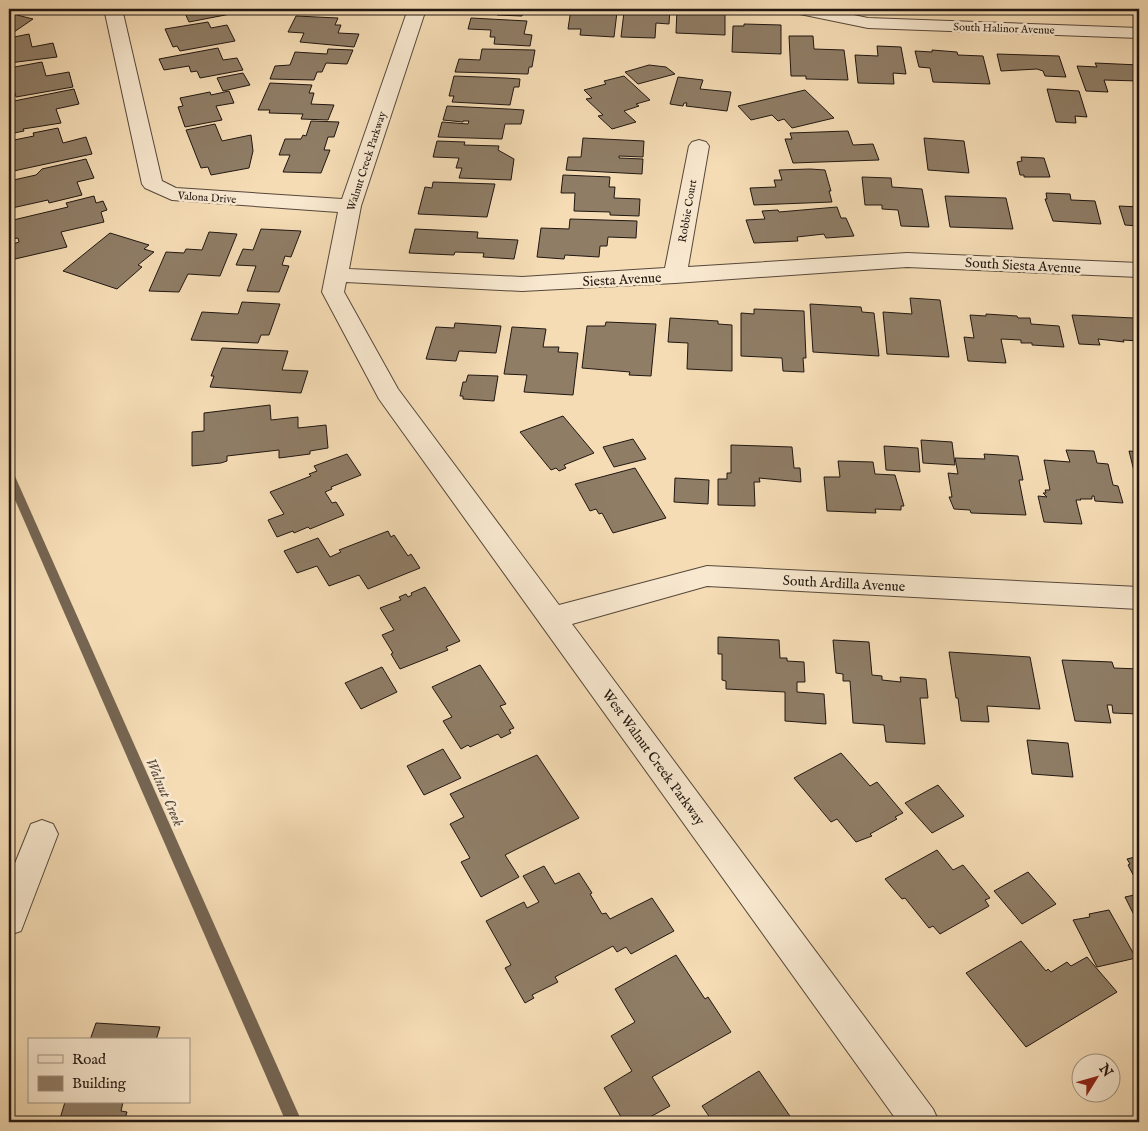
<svg xmlns="http://www.w3.org/2000/svg" width="1148" height="1131" font-family="'IM FELL English',serif">
<style>
.lines{fill:none;stroke-linecap:round;stroke-linejoin:round}
.stream{fill:#756552;fill-rule:evenodd}
.building{fill:#8f7d66;stroke:#211711}
.minor-casing{stroke:#56483a;stroke-width:2}
.minor{fill:#f8e8cf;fill-rule:evenodd}
.labels{text-anchor:middle;stroke-width:5;stroke-linejoin:round;paint-order:stroke}
.far-street-label{font-size:11px;fill:#211711;stroke:#f8e8cf}
.street-label{font-size:14px;fill:#211711;stroke:#f8e8cf}
.water-label{font-size:15px;font-style:italic;fill:#594b3c;stroke:#f8e8cf}
</style>
<rect width="100%" height="100%" fill="#f5dcb5"/>
<filter id="stains"><feTurbulence type="fractalNoise" baseFrequency=".004" numOctaves="4"/><feColorMatrix values="0 0 0 0 .2 0 0 0 0 .09 0 0 0 0 .02 0 0 0 .5 -.17"/></filter>
<radialGradient id="worn" r=".72"><stop offset=".6" stop-color="#630" stop-opacity="0"/><stop offset="1" stop-color="#630" stop-opacity=".3"/></radialGradient>
<g class="lines">
<polygon class="stream" points="9,470 14,474 302,1122 286,1122 9,486"/>
</g>
<g class="building">
<polygon points="9,9 26,9 17,15 33,19 14,32 9,31"/>
<polygon points="195,9 244,9 246,11 189,22 184,11"/>
<polygon points="298,9 370,9 368,13 297,11"/>
<polygon points="498,9 524,9 522,16 497,15"/>
<polygon points="571,9 617,12 614,37 580,35 581,29 568,29"/>
<polygon points="646,9 670,9 669,24 656,23 655,38 621,37 624,12 646,13"/>
<polygon points="677,9 725,10 725,35 676,33"/>
<polygon points="296,16 338,18 335,25 341,25 338,33 359,34 354,47 300,42 304,33 288,32"/>
<polygon points="471,18 527,21 524,34 532,35 530,46 494,44 495,37 490,37 491,30 468,29"/>
<polygon points="208,22 211,28 227,25 235,41 180,51 177,46 173,47 165,29"/>
<polygon points="744,24 781,25 781,54 732,52 733,26 744,26"/>
<polygon points="29,34 32,47 53,43 57,57 9,63 9,38"/>
<polygon points="789,36 813,36 814,49 844,50 848,80 806,79 806,76 791,76"/>
<polygon points="877,46 901,47 906,74 893,73 894,84 858,83 855,55 878,56"/>
<polygon points="218,48 223,60 237,58 243,70 200,78 197,71 191,72 189,66 164,70 159,59"/>
<polygon points="328,49 353,50 347,64 326,63 322,72 317,72 314,80 270,79 275,66 290,65 295,52 327,54"/>
<polygon points="482,49 535,50 532,67 529,67 528,74 455,72 459,59 480,60"/>
<polygon points="932,50 957,52 958,55 983,56 990,84 933,82 930,68 919,67 915,51 932,52"/>
<polygon points="997,54 1059,56 1066,77 1045,76 1043,71 1037,69 1001,71"/>
<polygon points="42,62 46,76 69,72 73,87 16,97 14,89 9,90 9,68"/>
<polygon points="1095,63 1139,65 1139,81 1104,80 1108,92 1086,91 1077,66 1097,67"/>
<polygon points="649,65 666,67 675,74 638,84 625,72"/>
<polygon points="243,73 250,85 223,91 217,78"/>
<polygon points="454,76 505,78 520,79 519,87 514,87 510,105 452,102 454,96 449,96"/>
<polygon points="624,76 650,100 636,104 639,106 624,111 636,122 612,129 598,116 603,115 586,99 592,98 584,90 606,84 604,81"/>
<polygon points="678,77 703,80 700,89 731,92 727,111 686,106 687,103 684,103 683,106 670,104"/>
<polygon points="270,83 312,85 309,93 314,93 311,104 334,105 328,120 301,119 303,114 269,113 270,110 258,110"/>
<polygon points="74,89 79,104 56,109 61,123 23,129 24,131 9,134 9,102"/>
<polygon points="1047,89 1079,91 1087,117 1075,116 1076,123 1056,122"/>
<polygon points="805,90 834,118 792,128 784,119 778,121 772,115 751,120 738,106"/>
<polygon points="229,91 234,103 216,106 222,120 185,127 178,107 183,106 180,98 210,92 211,95"/>
<polygon points="447,106 508,109 524,110 521,124 505,124 502,139 438,137 442,122 468,124 469,121 463,121 463,122 443,120"/>
<polygon points="311,121 339,122 334,137 328,137 324,150 330,150 321,173 283,172 290,155 279,155 285,139 301,139 303,135 306,136"/>
<polygon points="215,124 222,141 251,135 253,151 249,168 211,175 208,167 201,168 186,130"/>
<polygon points="58,128 63,143 86,137 92,154 9,172 9,141 34,136 33,133"/>
<polygon points="848,131 853,145 873,144 879,160 793,163 785,139 792,139 790,133"/>
<polygon points="583,138 644,141 643,157 619,156 619,158 643,159 642,174 566,170 568,157 581,157"/>
<polygon points="924,138 964,141 969,173 928,170"/>
<polygon points="437,141 465,142 464,145 499,146 498,150 514,159 511,180 459,178 462,168 456,168 459,158 433,157"/>
<polygon points="1021,157 1044,158 1050,177 1024,177 1024,175 1020,175 1017,162 1022,161"/>
<polygon points="86,159 94,178 77,182 82,195 49,203 48,200 12,208 9,199 9,181 36,175 42,169"/>
<polygon points="810,169 825,170 831,191 829,191 832,202 754,205 750,188 776,187 774,180 782,180 779,170"/>
<polygon points="563,175 610,177 609,187 615,187 614,198 640,199 639,216 610,215 610,212 574,211 575,193 561,193"/>
<polygon points="862,177 891,178 892,187 922,189 929,227 901,226 898,210 882,209 882,205 865,205"/>
<polygon points="433,182 495,184 487,217 418,214 425,187 432,188"/>
<polygon points="1046,193 1070,194 1071,200 1095,201 1101,224 1053,221 1045,199 1047,199"/>
<polygon points="94,196 96,203 103,201 107,210 101,212 104,222 61,232 67,247 15,259 10,245 19,242 18,238 12,239 9,221 68,207 66,203"/>
<polygon points="945,196 1006,198 1013,229 950,227"/>
<polygon points="1119,206 1139,207 1139,226 1125,225"/>
<polygon points="837,207 841,218 846,218 854,236 826,238 824,234 797,237 798,241 754,243 746,220 765,219 762,211 778,210 779,212"/>
<polygon points="570,219 637,221 636,238 608,237 607,246 600,246 599,257 565,255 564,259 537,257 541,228 569,229"/>
<polygon points="261,229 301,231 291,257 285,256 282,265 289,266 279,292 247,291 256,266 236,265 243,249 253,250"/>
<polygon points="415,229 478,232 477,238 518,240 514,259 483,257 484,253 455,252 454,255 409,253"/>
<polygon points="209,232 237,234 220,276 188,274 179,292 149,291 166,252 184,253 186,249 202,250"/>
<polygon points="110,233 149,245 144,249 154,252 138,265 142,267 117,289 63,271"/>
<polygon points="910,298 940,300 949,357 887,354 883,312 912,314"/>
<polygon points="242,302 280,304 269,335 261,335 258,343 191,340 202,312 238,314"/>
<polygon points="810,304 861,307 862,312 874,313 879,356 813,352"/>
<polygon points="754,309 804,311 806,358 803,358 804,372 783,371 782,358 741,356 741,313 754,314"/>
<polygon points="986,314 1017,316 1018,318 1030,318 1031,324 1059,326 1064,347 1032,345 1032,343 1021,343 1021,340 1001,339 1006,363 968,361 964,337 974,338 970,315 986,316"/>
<polygon points="1072,315 1134,318 1135,321 1139,322 1139,341 1123,340 1124,342 1098,339 1100,345 1079,344"/>
<polygon points="670,318 718,321 718,324 732,325 732,371 687,369 688,343 668,342"/>
<polygon points="606,322 656,324 651,376 629,375 630,372 582,368 587,326 605,326"/>
<polygon points="455,323 501,326 496,353 459,351 456,361 426,359 436,327 454,328"/>
<polygon points="512,327 546,329 543,347 559,347 558,352 578,353 573,395 524,392 527,375 504,374"/>
<polygon points="222,348 288,351 282,370 308,371 301,393 210,387 214,376 211,376"/>
<polygon points="468,375 498,376 494,401 463,399 463,396 460,396 463,382 466,382"/>
<polygon points="270,405 271,420 298,417 298,428 326,425 328,448 310,451 310,454 279,458 279,450 227,456 227,461 221,463 192,466 192,432 204,431 204,413"/>
<polygon points="563,416 594,453 564,465 566,468 559,471 556,468 551,470 520,432"/>
<polygon points="633,439 646,459 614,467 603,447"/>
<polygon points="921,440 952,442 955,465 923,463"/>
<polygon points="731,445 792,447 794,468 800,468 801,482 759,478 760,482 754,482 755,506 718,505 718,479 727,479 727,473 731,473"/>
<polygon points="884,446 918,448 920,472 886,470"/>
<polygon points="1066,450 1094,451 1097,463 1108,464 1113,485 1118,486 1123,503 1095,501 1094,496 1092,496 1092,499 1080,499 1081,500 1076,500 1082,524 1044,522 1038,496 1047,497 1043,493 1046,493 1045,490 1050,490 1044,460 1070,462"/>
<polygon points="1129,451 1139,452 1139,475 1135,475"/>
<polygon points="347,454 361,475 331,487 332,489 325,492 332,503 336,502 344,515 310,529 308,527 294,533 293,531 277,537 268,520 284,514 270,492 311,476 309,474 317,471 314,466"/>
<polygon points="984,454 1018,456 1023,480 1019,480 1026,515 971,513 970,510 954,509 949,497 952,497 948,473 958,474 955,458 985,459"/>
<polygon points="838,461 873,462 875,474 895,475 904,506 901,506 901,510 875,509 876,513 827,511 824,477 840,477"/>
<polygon points="635,468 666,518 613,533 602,513 599,514 596,509 590,511 575,484"/>
<polygon points="675,478 709,480 708,504 674,502"/>
<polygon points="388,531 391,537 394,535 408,556 411,554 420,568 368,589 359,575 329,586 317,566 297,573 284,551 318,538 330,557 341,552 339,550"/>
<polygon points="425,587 460,641 446,647 448,650 400,669 391,654 393,653 382,635 394,630 380,608 401,600 399,597 406,594 408,597 412,595 411,593"/>
<polygon points="718,637 779,640 780,658 787,658 787,661 804,662 805,682 797,682 797,692 824,694 826,724 785,721 785,692 726,689 726,681 722,680 722,654 718,654"/>
<polygon points="833,640 869,642 872,675 882,676 882,680 901,682 900,677 926,679 928,698 920,698 925,744 886,742 884,725 853,723 850,681 843,681 843,674 836,673"/>
<polygon points="949,652 1030,657 1040,709 987,706 989,722 961,721 958,698 956,698"/>
<polygon points="1062,660 1112,662 1114,668 1139,669 1139,714 1113,713 1112,705 1107,705 1111,723 1075,721"/>
<polygon points="480,665 506,704 500,706 514,728 509,730 511,733 501,738 498,734 470,747 468,745 461,749 443,721 452,717 432,687"/>
<polygon points="382,667 397,692 361,709 345,683"/>
<polygon points="1027,740 1068,743 1073,777 1032,774"/>
<polygon points="443,749 461,778 424,795 407,766"/>
<polygon points="841,753 870,786 877,782 903,813 895,817 897,819 870,834 872,836 856,842 837,819 831,822 794,778"/>
<polygon points="537,755 579,818 505,855 519,877 481,897 461,862 470,858 450,824 464,817 450,794"/>
<polygon points="938,785 964,816 932,833 905,803"/>
<polygon points="937,850 953,870 963,865 990,898 985,900 989,906 940,934 933,926 929,928 905,898 902,899 885,879"/>
<polygon points="1139,856 1139,886 1128,865 1130,864 1127,859"/>
<polygon points="544,866 555,884 579,873 592,893 590,894 602,914 606,913 610,919 652,898 674,931 631,954 626,947 617,952 613,946 555,977 558,982 532,995 534,998 525,1003 505,968 511,965 486,921 524,902 527,908 539,902 523,876"/>
<polygon points="1028,872 1056,904 1022,924 994,891"/>
<polygon points="1139,894 1139,925 1125,897"/>
<polygon points="1109,910 1136,958 1097,967 1073,920 1090,917 1089,914"/>
<polygon points="1021,941 1046,971 1048,969 1051,972 1067,962 1071,966 1087,957 1117,992 1026,1047 966,973"/>
<polygon points="676,955 705,999 708,997 731,1032 652,1077 670,1106 641,1122 624,1122 604,1088 632,1071 611,1036 635,1022 615,989"/>
<polygon points="96,1023 160,1027 156,1040 90,1040"/>
<polygon points="759,1071 794,1122 713,1122 702,1106"/>
<polygon points="65,1102 123,1102 121,1111 127,1112 124,1122 59,1122"/>
</g>
<g class="lines">
<g class="minor-casing">
<g id="minor">
<polygon points="108,9 118,9 123,13 162,181 176,188 342,199 408,9 426,9 361,206 349,269 522,277 665,268 689,146 692,142 699,140 706,142 709,146 688,267 907,253 1139,263 1139,277 907,267 675,283 522,291 346,282 344,292 398,389 559,605 707,566 1139,587 1139,609 707,586 572,624 933,1109 939,1122 898,1122 379,399 322,292 338,212 172,200 145,188 142,184 105,13"/>
<polygon points="792,9 825,9 868,18 1139,28 1139,38 868,28 795,13"/>
<polygon points="42,820 53,824 58,834 21,931 9,935 9,878 31,824"/>
</g>
</g>
<use href="#minor" class="minor"/>
</g>
<g class="labels">
<g class="far-street-label">
<text transform="translate(1004 28) rotate(2)" y="4">South Halinor Avenue</text>
<text transform="translate(366 161) rotate(-72)" y="4">Walnut Creek Parkway</text>
<text transform="translate(207 197) rotate(4)" y="4">Valona Drive</text>
<text transform="translate(687 211) rotate(-80)" y="4">Robbie Court</text>
</g>
<g class="street-label">
<text transform="translate(1023 265) rotate(3)" y="5">South Siesta Avenue</text>
<text transform="translate(622 279) rotate(-3)" y="5">Siesta Avenue</text>
<text transform="translate(844 583) rotate(3)" y="5">South Ardilla Avenue</text>
<text transform="translate(654 757) rotate(54)" y="5">West Walnut Creek Parkway</text>
</g>
<g class="water-label">
<text transform="translate(165 792) rotate(66)" y="5">Walnut Creek</text>
</g>
</g>
<rect width="1148" height="1131" fill="none" stroke="#f5dcb5" stroke-width="30"/>
<rect x="10" y="10" width="1128" height="1111" fill="none" stroke="#211711" stroke-width="2.5"/>
<rect x="15" y="15" width="1118" height="1101" fill="none" stroke="#211711"/>
<rect x="28" y="1038" width="162" height="65" fill="#f8e8cf" stroke="#a29483"/>
<rect x="38" y="1055" width="25" height="8" fill="#f8e8cf" stroke="#a29483"/>
<text x="72" y="1064" font-size="15" fill="#211711">Road</text>
<rect x="38" y="1076" width="25" height="15" fill="#8f7d66" stroke="#a29483"/>
<text x="72" y="1088" font-size="15" fill="#211711">Building</text>
<g transform="translate(1096 1078) rotate(53)"><circle r="24" fill="#f8e8cf" stroke="#a29483"/>
<path d="M0-4L9 19L0 12L-9 19Z" fill="#8f2418"/>
<text y="-8" font-size="14" font-weight="bold" text-anchor="middle" fill="#211711">N</text>
</g>
<rect width="100%" height="100%" filter="url(#stains)"/>
<rect width="100%" height="100%" fill="url(#worn)"/>
</svg>
